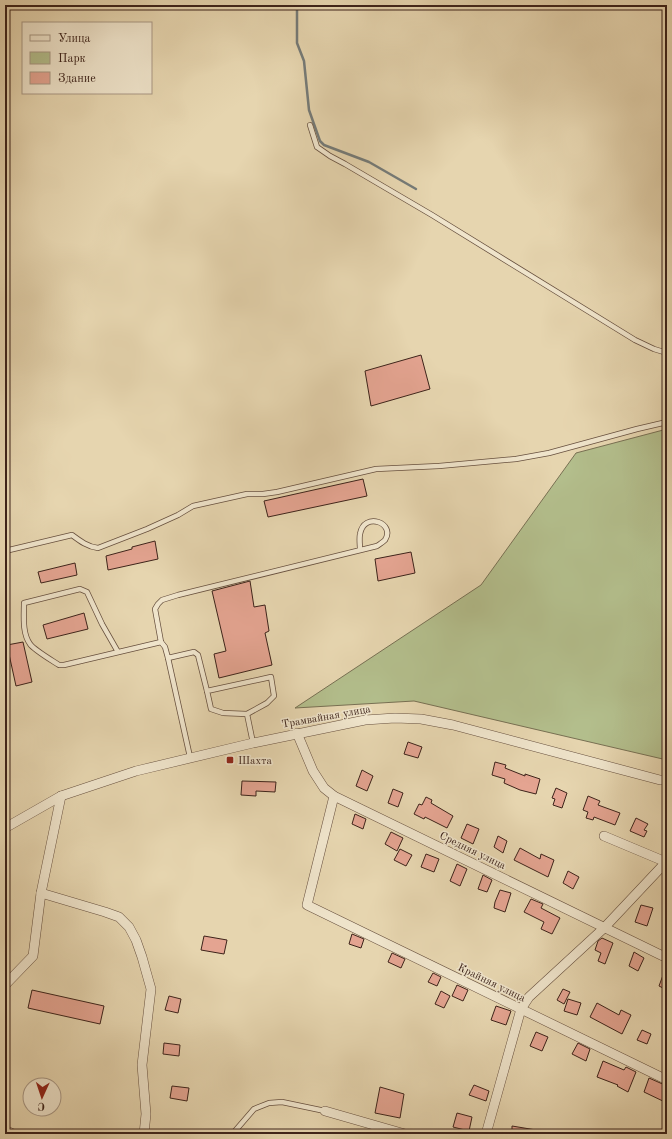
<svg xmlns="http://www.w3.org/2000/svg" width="672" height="1139" font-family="'Old Standard TT',serif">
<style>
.green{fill:#b3be8c;stroke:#787053}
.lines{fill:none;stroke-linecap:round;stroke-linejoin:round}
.stream{stroke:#757b78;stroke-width:2.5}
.building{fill:#e4a491;stroke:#3d231a}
.service-casing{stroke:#67503f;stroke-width:6}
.minor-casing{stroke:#67503f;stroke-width:10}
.service{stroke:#efe4cb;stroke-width:4.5}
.minor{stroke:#efe4cb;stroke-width:9}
.poi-dot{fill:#8f2418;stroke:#efe4cb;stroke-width:1.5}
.labels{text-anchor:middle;stroke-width:3;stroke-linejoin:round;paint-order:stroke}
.street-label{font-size:11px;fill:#3d231a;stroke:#efe4cb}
.poi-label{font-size:11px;fill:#3d231a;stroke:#efe4cb;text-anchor:start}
</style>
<rect width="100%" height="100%" fill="#e6d5af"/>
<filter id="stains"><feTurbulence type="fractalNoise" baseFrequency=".005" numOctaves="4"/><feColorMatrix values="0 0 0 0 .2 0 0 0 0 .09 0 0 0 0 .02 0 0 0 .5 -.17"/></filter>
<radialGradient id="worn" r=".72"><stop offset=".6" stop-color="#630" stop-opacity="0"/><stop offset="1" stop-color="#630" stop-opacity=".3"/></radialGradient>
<polygon class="green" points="667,429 667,760 414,701 295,708 481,585 576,453"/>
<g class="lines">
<polyline class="stream" points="297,5 297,43 304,61 309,110 320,141 324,145 369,162 416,189"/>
</g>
<g class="building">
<polygon points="421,355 430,389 371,406 365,371"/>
<polygon points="363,479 367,496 268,517 264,501"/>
<polygon points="155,541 158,559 108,570 106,556 132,549 132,547"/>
<polygon points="411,552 415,573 378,581 375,559"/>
<polygon points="75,563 77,575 41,583 38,572"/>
<polygon points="250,581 254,607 265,605 269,631 265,633 272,665 219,678 214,654 226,651 212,591"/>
<polygon points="84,613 88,629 47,639 43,625"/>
<polygon points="23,642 32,682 16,686 7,645"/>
<polygon points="408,742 422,747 418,758 404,754"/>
<polygon points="495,762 506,765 505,768 525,776 525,774 540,779 536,794 520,790 504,783 505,779 492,775"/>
<polygon points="362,770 373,776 367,791 356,786"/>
<polygon points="242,781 276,782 275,792 256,791 256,796 241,795"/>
<polygon points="556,788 567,793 562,808 553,805 555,799 552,798"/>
<polygon points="393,789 403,793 398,807 388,803"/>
<polygon points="588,796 600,801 598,805 620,813 615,825 594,817 593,820 586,818 588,812 583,810"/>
<polygon points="426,797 432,800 431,803 453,816 447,828 425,817 424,819 414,814 419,804 422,805"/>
<polygon points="355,814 366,819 363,829 352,824"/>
<polygon points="636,818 648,824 644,830 647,831 644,837 630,831"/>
<polygon points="467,824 479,829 473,844 461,838"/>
<polygon points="391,832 403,838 397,851 385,844"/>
<polygon points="498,836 507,841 503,853 494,847"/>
<polygon points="520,848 540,859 541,854 554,860 548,877 514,860"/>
<polygon points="400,849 412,855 406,866 394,860"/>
<polygon points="426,854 439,859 434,872 421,867"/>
<polygon points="457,864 467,869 460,886 450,881"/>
<polygon points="568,871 579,877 573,889 563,883"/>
<polygon points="483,875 492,880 487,892 478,889"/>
<polygon points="500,890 511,893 505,912 494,908 495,902"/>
<polygon points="531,899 543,904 541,908 560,918 552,934 541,929 544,922 524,912"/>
<polygon points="641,905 653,908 647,926 635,922"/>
<polygon points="352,934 364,939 361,948 349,944"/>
<polygon points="204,936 227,940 224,954 201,950"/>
<polygon points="602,938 613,943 605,964 598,961 601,953 595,950 598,941"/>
<polygon points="634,952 644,958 638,971 629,966"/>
<polygon points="392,953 405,959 401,968 388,962"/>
<polygon points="666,967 667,967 667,990 659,986"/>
<polygon points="433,973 441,977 437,986 428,982"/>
<polygon points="457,985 468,990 463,1001 452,996"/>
<polygon points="563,989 570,992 564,1004 557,1000"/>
<polygon points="32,990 104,1006 100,1024 28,1008"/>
<polygon points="441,991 450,996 444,1008 435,1004"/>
<polygon points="169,996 181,999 178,1013 165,1010"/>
<polygon points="568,999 581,1003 577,1015 564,1011"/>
<polygon points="597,1003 619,1015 621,1010 631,1015 622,1034 590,1017"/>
<polygon points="496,1006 511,1011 506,1025 491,1020"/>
<polygon points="642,1030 651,1034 647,1044 637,1040"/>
<polygon points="536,1032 548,1037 542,1051 530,1046"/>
<polygon points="164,1043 180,1045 179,1056 163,1054"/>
<polygon points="578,1043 590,1049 586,1061 572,1054"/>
<polygon points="603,1061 624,1070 626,1067 636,1072 628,1092 617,1086 618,1085 597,1077"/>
<polygon points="649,1078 667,1086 667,1103 644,1092"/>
<polygon points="474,1085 489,1091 486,1101 469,1095"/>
<polygon points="172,1086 189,1088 187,1101 170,1098"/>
<polygon points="380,1087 404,1094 400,1118 375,1113"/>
<polygon points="457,1113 472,1117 469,1131 453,1127"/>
<polygon points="512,1126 536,1130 536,1134 512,1134"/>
</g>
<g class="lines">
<g class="service-casing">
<g id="service">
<polyline points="310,125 317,147 330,156 345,164 432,215 635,340 654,349 667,353"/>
<path d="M5 551 72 535C80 541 88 547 98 548L147 529 178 515 193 506 247 494H263L277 492 376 469 439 466 516 459 549 453 637 429 667 422"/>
<path d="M161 642 155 609 158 604 162 600 178 595 377 546C380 544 383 542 385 540 396 523 364 511 360 534 359 539 360 545 360 550"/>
<path d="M118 652 102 624 87 592 80 589 24 603C24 616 22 633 30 644 34 650 53 661 59 665H64L161 642 165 647 168 658 194 652 198 655 207 691"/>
<polyline points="168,658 190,757"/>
<polyline points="247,714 223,713 211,709 207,691 271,677 274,696 267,703 247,714 253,743"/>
<polyline points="230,1134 235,1131 254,1109 269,1103 282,1102 325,1111"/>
</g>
</g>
<g class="minor-casing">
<g id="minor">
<polyline points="297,733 313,771 324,788 334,796 667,958"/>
<polyline points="334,796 307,905 667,1080"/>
<polyline points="5,828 61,796 136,771 253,743 365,720 395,718 421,719 453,725 660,780 667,780"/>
<polyline points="604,836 666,862"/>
<polyline points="41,893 105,912 119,917 129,927 136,940 142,957 151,989 142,1065 146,1114 144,1134"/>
<polyline points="5,985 33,956 41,893 61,796"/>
<polyline points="325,1111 405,1134"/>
<polyline points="5,1130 13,1134"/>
<polyline points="486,1134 521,1009 529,997 604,928 667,861"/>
</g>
</g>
<use href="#service" class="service"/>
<use href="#minor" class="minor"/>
</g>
<rect class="poi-dot" x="226" y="756" width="8" height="8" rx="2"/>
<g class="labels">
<g class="street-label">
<text transform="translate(326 716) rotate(-10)" y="4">Трамвайная улица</text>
<text transform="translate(473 850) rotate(26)" y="4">Средняя улица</text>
<text transform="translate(492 982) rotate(26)" y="4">Крайняя улица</text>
</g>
<g class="poi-label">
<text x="238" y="764">Шахта</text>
</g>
</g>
<rect width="672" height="1139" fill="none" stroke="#e6d5af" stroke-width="20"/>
<rect x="6" y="6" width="660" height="1127" fill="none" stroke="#3d231a" stroke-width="2"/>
<rect x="10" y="10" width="652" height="1119" fill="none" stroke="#3d231a"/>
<rect x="22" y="22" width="130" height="72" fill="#efe4cb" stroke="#a89784"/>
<rect x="30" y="35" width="20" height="6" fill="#efe4cb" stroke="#a89784"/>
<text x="58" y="42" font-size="12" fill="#3d231a">Улица</text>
<rect x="30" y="52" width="20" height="12" fill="#b3be8c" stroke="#a89784"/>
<text x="58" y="62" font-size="12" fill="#3d231a">Парк</text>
<rect x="30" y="72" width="20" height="12" fill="#e4a491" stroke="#a89784"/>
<text x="58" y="82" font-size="12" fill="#3d231a">Здание</text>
<g transform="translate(42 1097) rotate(183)"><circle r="19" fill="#efe4cb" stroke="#a89784"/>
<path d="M0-3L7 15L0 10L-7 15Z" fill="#8f2418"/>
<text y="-6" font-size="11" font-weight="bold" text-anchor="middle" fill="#3d231a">С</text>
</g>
<rect width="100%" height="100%" filter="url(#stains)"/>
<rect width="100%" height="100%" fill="url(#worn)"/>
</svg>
